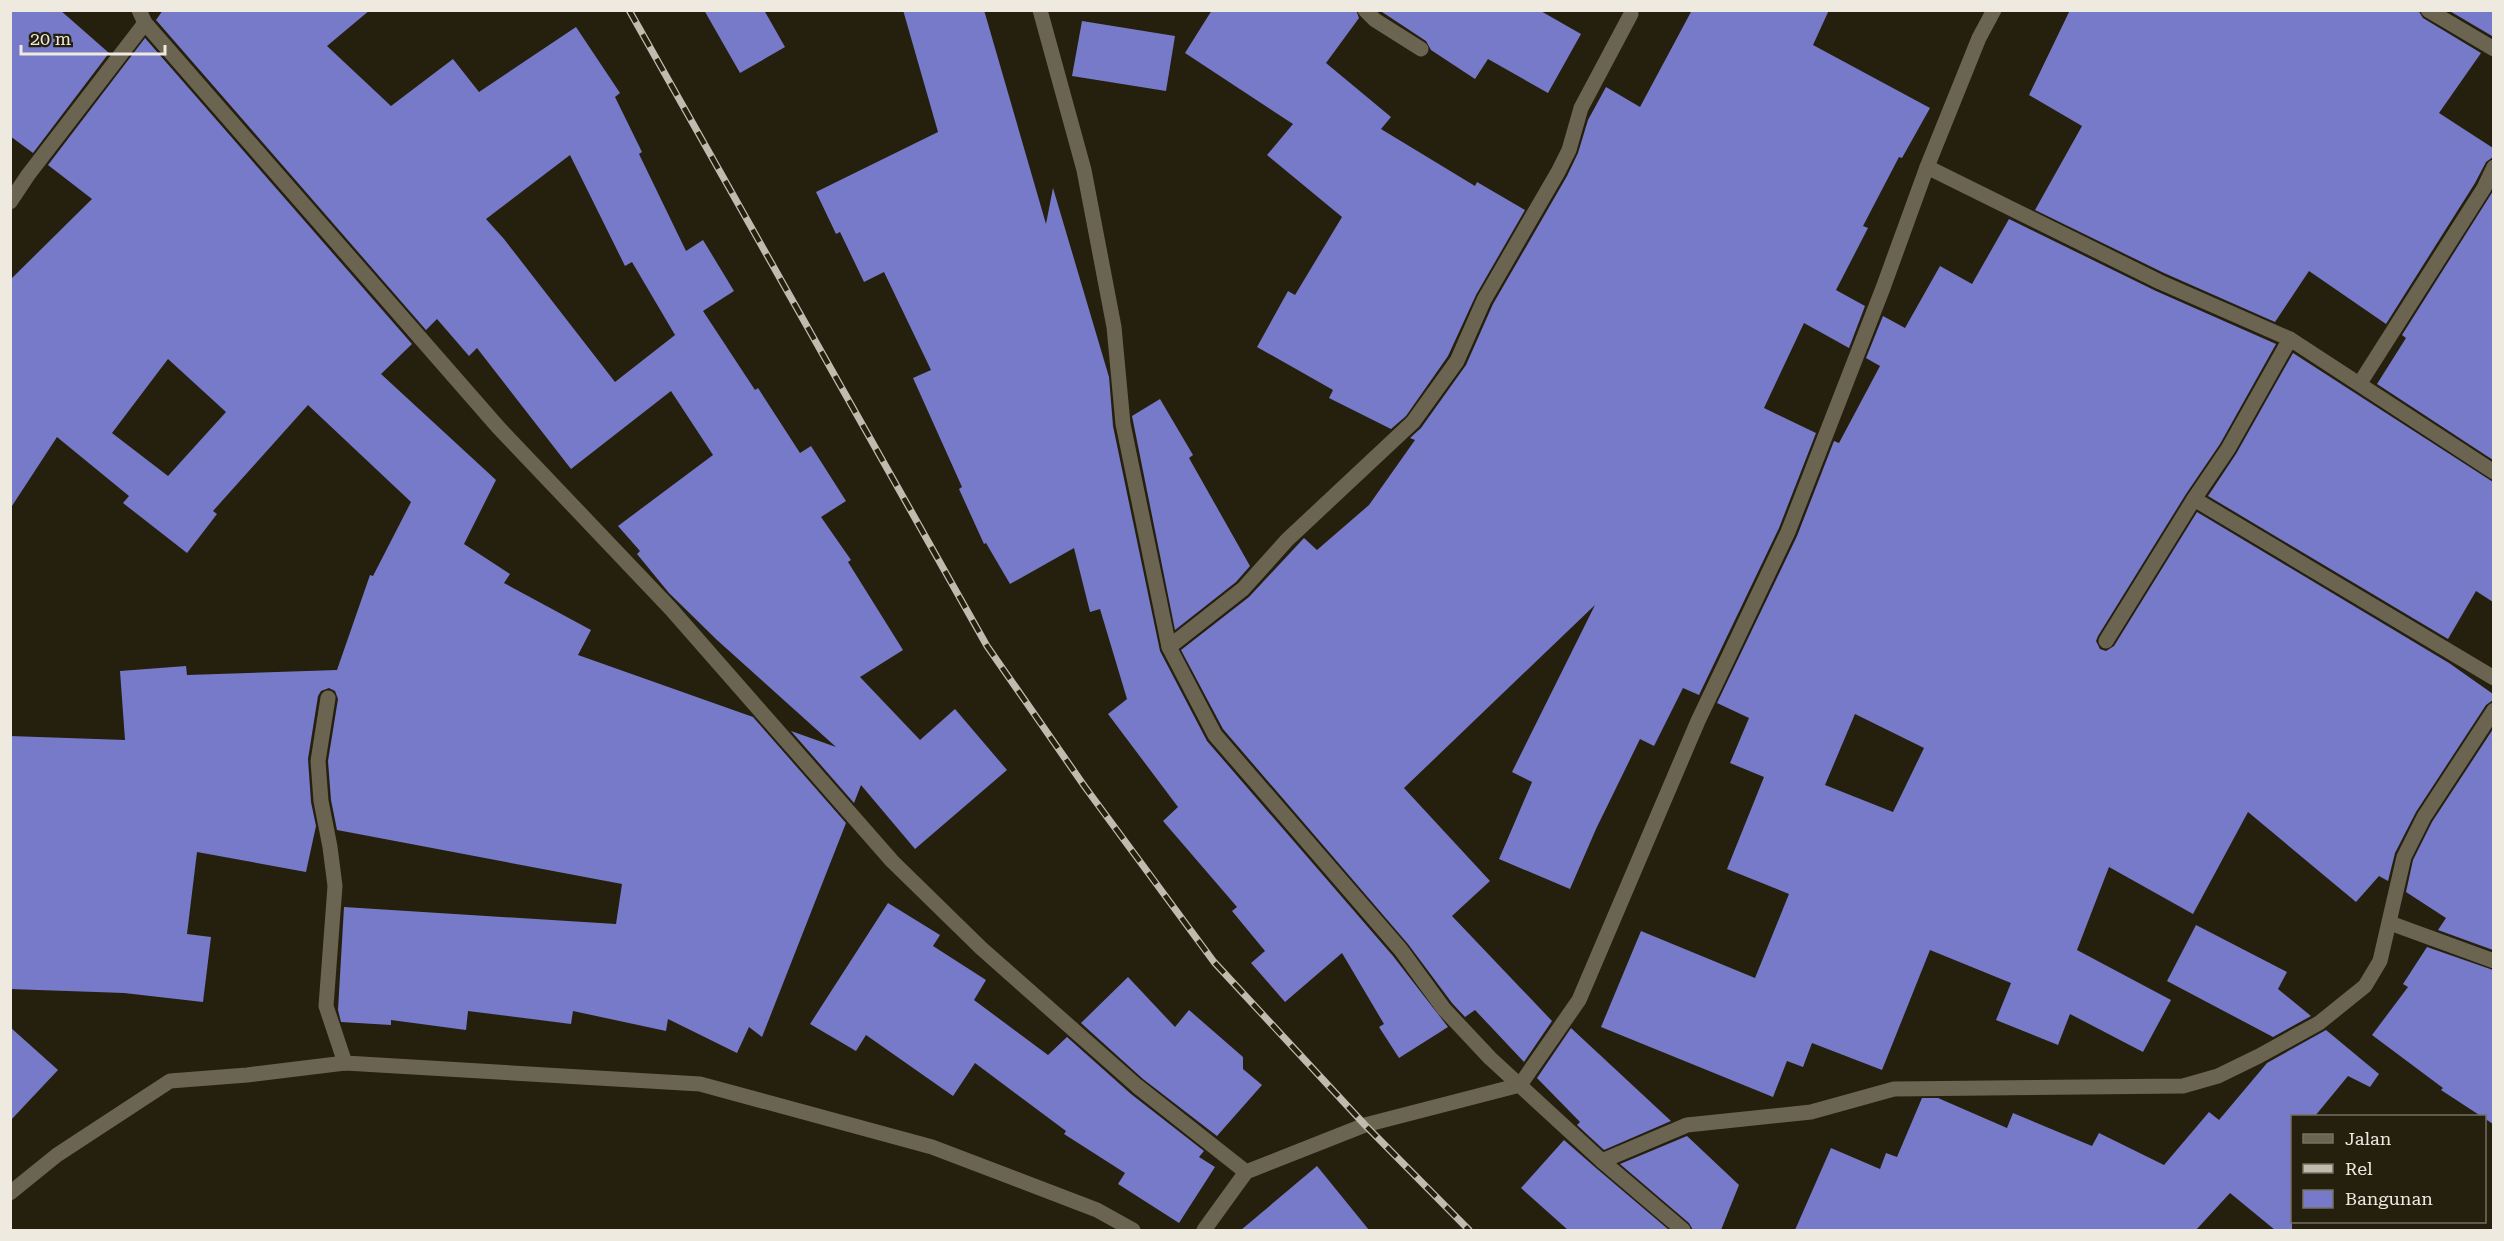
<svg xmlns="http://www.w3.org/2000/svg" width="2504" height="1241" font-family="'Roboto Serif',serif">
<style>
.building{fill:#767ac8;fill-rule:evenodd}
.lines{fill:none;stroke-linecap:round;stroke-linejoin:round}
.minor{stroke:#6b6451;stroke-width:15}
.rail-casing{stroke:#bfbbae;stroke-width:7}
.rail{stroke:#251f0e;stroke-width:4.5;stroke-dasharray:14;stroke-linecap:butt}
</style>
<rect width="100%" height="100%" fill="#251f0e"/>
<g class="building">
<polygon points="10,10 60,10 109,53 33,153 10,136"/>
<path d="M163 10H370L327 46 391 106 453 59 479 92 576 27 620 93 615 97 642 152 639 154 686 251 703 240 734 291 703 311 755 390 758 388 800 453 811 446 846 501 821 517 851 560 848 562 903 650 860 677 920 740 955 709 1007 770 915 849 861 785 854 803 791 731 836 747 717 640 669 593 637 554 640 551 618 526 713 455 671 391 571 469 477 348 469 356 437 319 426 330 156 20ZM570 155 625 266 632 262 675 335 615 382 504 239 486 219Z"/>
<polygon points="704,10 764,10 785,47 740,73"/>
<polygon points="903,10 984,10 1046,224 1053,188 1109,377 1113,426 1160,651 1207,741 1393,956 1448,1027 1399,1058 1379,1027 1384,1024 1342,953 1285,1002 1251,963 1265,951 1232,911 1237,907 1163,821 1178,807 1108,714 1127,699 1100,609 1090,612 1074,548 1010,584 986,543 984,544 959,489 962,487 913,378 931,370 884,272 864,282 840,232 836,234 816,192 938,132"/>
<polygon points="1212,10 1356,10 1359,18 1326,63 1391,117 1381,129 1475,186 1477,182 1525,210 1476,295 1448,356 1406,416 1391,429 1329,398 1333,390 1257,347 1288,291 1295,295 1342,217 1267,155 1293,124 1185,53"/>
<polygon points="1379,10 1539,10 1581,34 1548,93 1488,59 1475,79 1431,50 1426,41"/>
<polygon points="1692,10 1829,10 1813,45 1930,108 1902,158 1899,157 1863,226 1868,228 1836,290 1865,306 1849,348 1804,323 1764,408 1816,433 1779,528 1699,695 1683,688 1654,746 1640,739 1596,829 1570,889 1499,859 1532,782 1512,772 1595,605 1404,788 1490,881 1452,916 1552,1021 1524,1062 1475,1010 1465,1017 1452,1003 1408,944 1223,729 1181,650 1249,597 1304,538 1317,550 1369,505 1415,440 1410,438 1421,428 1466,365 1493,304 1567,176 1578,153 1588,120 1606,87 1640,107"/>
<polygon points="2070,10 2418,10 2423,18 2481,53 2439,113 2493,148 2493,157 2486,162 2475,183 2386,324 2309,271 2275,322 2164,273 2035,210 2082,126 2029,95"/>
<polygon points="2448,10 2493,10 2493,34 2492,36"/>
<polygon points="1082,21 1175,36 1166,91 1072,76"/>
<path d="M145 38 412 344 381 374 496 480 464 544 510 574 504 583 591 630 578 655 753 717 846 823 762 1037 749 1027 737 1053 668 1019 666 1031 573 1011 571 1024 468 1011 466 1030 391 1020V1025L341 1022 338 1010 344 907 616 924 622 884 337 830 331 800 328 761 338 699 335 691 329 688 321 691 318 696 308 759 311 802 316 826 306 872 197 852 187 934 211 937 203 1002 124 993 10 989V736L125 740 120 671 186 666 187 675 337 670 370 575 373 576 411 502 308 405 213 511 217 514 187 553 123 503 129 496 57 437 10 509V280L92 199 48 165ZM168 359 226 412 168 476 112 433Z"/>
<polygon points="2493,191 2493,460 2377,384 2406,338 2402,335"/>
<path d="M2009 219 2156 291 2276 344 2220 444 2186 494 2098 636 2096 641 2100 649 2106 651 2114 646 2197 512 2449 663 2493 694V700L2486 705 2416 812 2395 853 2388 881 2379 876 2356 902 2248 812 2193 914 2109 867 2077 950 2171 1000 2143 1052 2070 1014 2058 1045 1996 1020 2011 983 1930 950 1882 1070 1812 1043 1803 1067 1787 1061 1773 1097 1601 1027 1641 931 1755 978 1789 894 1727 869 1764 777 1730 763 1749 718 1717 703 1797 536 1834 441 1839 443 1880 366 1866 358 1883 316 1905 328 1940 266 1972 284ZM1855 714 1924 748 1893 812 1825 785Z"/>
<polygon points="2293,353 2493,482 2493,602 2476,591 2448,639 2208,496 2236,454"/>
<polygon points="1160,399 1193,455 1189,458 1250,566 1236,582 1175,630 1132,416"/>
<polygon points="2493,729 2493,950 2438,930 2446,918 2406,892 2413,860 2432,822"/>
<polygon points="888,903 940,935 933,946 986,980 974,1000 1048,1055 1067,1037 1131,1094 1204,1151 1199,1157 1215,1167 1179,1223 1118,1184 1125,1173 1064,1134 1066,1131 975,1063 953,1096 866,1035 856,1051 810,1024"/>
<polygon points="2196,925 2287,972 2278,989 2311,1016 2273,1037 2167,981"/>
<polygon points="2427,947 2493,970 2493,1124 2441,1090 2443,1088 2372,1035 2408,987 2403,984"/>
<polygon points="1128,977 1175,1027 1189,1010 1243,1057 1243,1069 1262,1085 1217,1136 1143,1079 1081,1023"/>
<polygon points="10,1027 58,1070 10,1121"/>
<polygon points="1571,1028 1671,1121 1604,1150 1577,1125 1580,1122 1537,1078"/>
<polygon points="2326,1030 2379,1074 2370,1087 2348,1076 2315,1116 2292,1116 2292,1230 2275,1230 2230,1193 2196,1230 1795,1230 1831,1148 1880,1169 1886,1153 1897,1157 1922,1098 1938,1098 2007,1128 2013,1113 2092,1146 2099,1133 2164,1165 2209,1112 2219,1120 2267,1063"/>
<polygon points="1687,1136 1739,1185 1721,1230 1693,1230 1689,1223 1620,1164"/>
<polygon points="1564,1140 1596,1168 1669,1230 1568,1230 1521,1188"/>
<polygon points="1317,1166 1369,1230 1241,1230"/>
</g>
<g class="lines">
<g class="minor">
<polyline points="139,10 145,23 498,427 671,609 892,861 981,948 1137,1086 1246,1172 1365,1125 1520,1085 1579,1000 1698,721 1788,532 1883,288 1927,167 1979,38 1994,10"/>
<polyline points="1040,10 1084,170 1114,327 1123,424 1169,647 1215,735 1401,950 1444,1009 1490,1058 1602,1161 1683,1230"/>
<polyline points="1365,10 1375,20 1421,49"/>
<polyline points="2428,10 2494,49"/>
<polyline points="1927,167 2160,282 2290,339 2494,472"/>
<polyline points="10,202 28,175 145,23"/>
<polyline points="2360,383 2484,188 2494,167"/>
<polyline points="2194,499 2494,678"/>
<polyline points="2106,641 2194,499 2228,449 2290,339"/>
<polyline points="1169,647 1243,589 1287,540 1413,422 1457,361 1484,300 1558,172 1569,150 1581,108 1631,14"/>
<polyline points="328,698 318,761 321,801 330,847 335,886 326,1006 345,1063"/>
<polyline points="2390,923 2494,961"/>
<polyline points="1602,1161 1687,1125 1811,1112 1894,1089 2183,1086 2218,1076 2259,1056 2319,1023 2365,986 2380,961 2404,857 2424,817 2494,710"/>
<polyline points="10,1193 57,1155 170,1081 247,1075 345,1063 700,1084 932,1147 1097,1210 1133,1230"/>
<polyline points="1204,1230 1246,1172"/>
</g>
<g class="rail-casing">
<polyline id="rail" points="629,10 987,646 1085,787 1214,962 1365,1125 1469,1230"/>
</g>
<use href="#rail" class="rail"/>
</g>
<rect width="2504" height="1241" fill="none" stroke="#eeeadf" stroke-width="24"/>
<rect x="2291" y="1115" width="195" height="108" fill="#251f0e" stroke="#757062" stroke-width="1.5"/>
<rect x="2303" y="1134" width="30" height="9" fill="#6b6451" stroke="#757062" stroke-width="1.5"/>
<text x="2345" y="1145" font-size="18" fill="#eeeadf">Jalan</text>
<rect x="2303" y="1164" width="30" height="9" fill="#bfbbae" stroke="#757062" stroke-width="1.5"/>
<text x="2345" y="1175" font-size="18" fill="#eeeadf">Rel</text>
<rect x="2303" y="1190" width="30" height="18" fill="#767ac8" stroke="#757062" stroke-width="1.5"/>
<text x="2345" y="1205" font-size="18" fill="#eeeadf">Bangunan</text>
<path d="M21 45v9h144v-9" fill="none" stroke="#eeeadf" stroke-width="3"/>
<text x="30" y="45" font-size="18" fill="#eeeadf" stroke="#251f0e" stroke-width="4.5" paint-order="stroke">20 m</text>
</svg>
